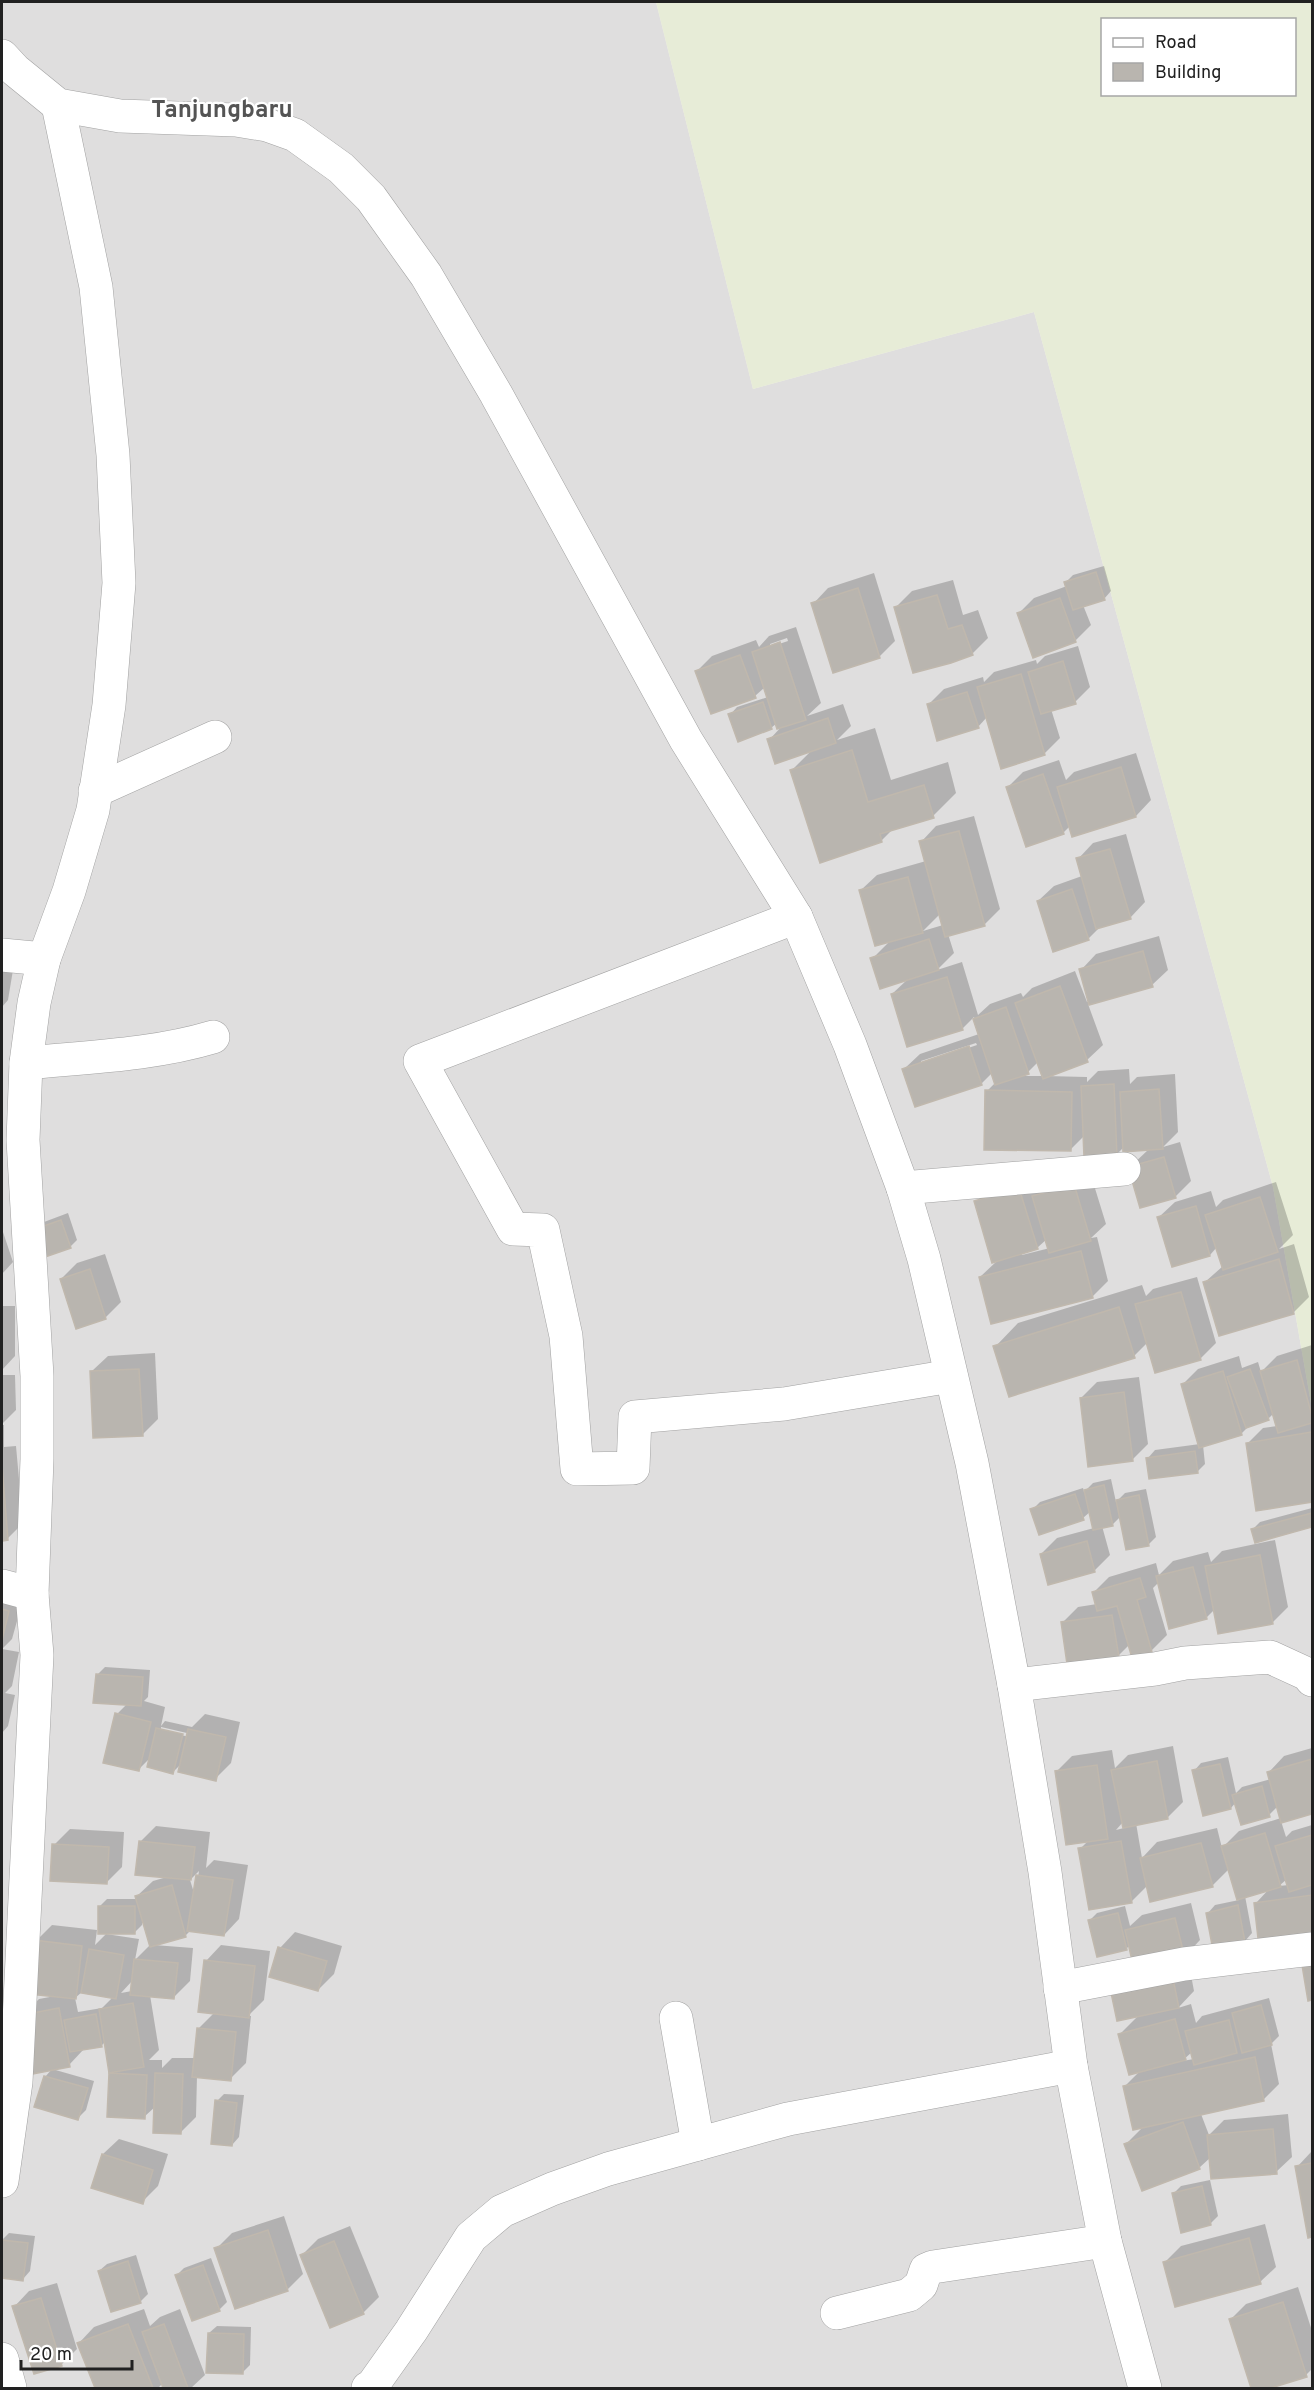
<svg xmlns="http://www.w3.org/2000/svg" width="1314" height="2390" font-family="Overpass,sans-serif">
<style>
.residential{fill:#dfdede}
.farmland{fill:#e7ecd7;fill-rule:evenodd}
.shadow{fill:#0003;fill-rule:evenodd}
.building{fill:#b9b5af;stroke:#c0b8ad;stroke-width:1.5}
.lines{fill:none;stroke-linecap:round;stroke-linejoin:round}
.minor-casing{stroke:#a2a2a2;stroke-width:34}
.minor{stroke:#fff;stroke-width:33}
.labels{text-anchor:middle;stroke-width:4.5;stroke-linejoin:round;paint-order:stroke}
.quarter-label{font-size:24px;font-weight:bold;fill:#545454;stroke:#fff}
</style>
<rect width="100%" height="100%" fill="#f0efe9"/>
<polygon class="residential" points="2,2 656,2 753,389 1034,312 1273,1187 1312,1409 1312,2388 2,2388"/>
<path class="farmland" d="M656 2H1312V1409L1273 1187 1034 312 753 389ZM1102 20H1294V94H1102Z"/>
<g class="shadow">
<polygon points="1104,566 1111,591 1104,599 1083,605 1091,625 1075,641 1019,613 1034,598 1067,586 1066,582 1073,575"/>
<polygon points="874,573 895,641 879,657 813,604 828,588"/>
<polygon points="953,580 963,615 978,610 988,638 972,654 896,607 912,591"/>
<path d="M796 627 821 703 807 716 843 704 851 726 837 740 875 728 891 780 948 762 956 793 933 816 894 828 881 841 792 770 813 749 769 740 783 725 777 723 771 728 730 715 737 707 768 697 765 687 755 696 712 712 697 671 712 656 756 640 759 647 769 636ZM787 638 788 641 770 647V644Z"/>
<polygon points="1078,646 1090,687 1075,702 1051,709 1060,738 1044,754 987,717 978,727 928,705 944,689 983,677 984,682 994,672 1036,660 1037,664 1045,656"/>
<polygon points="1136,753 1151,800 1136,816 1070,826 1063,833 1007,788 1023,772 1059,760 1066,780 1074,772"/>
<path d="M974 816 1000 909 984 925 948 934 954 953 937 970 962 962 978 1015 990 1004 1021 993 1023 997 1032 988 1075 971 1087 1002 1089 1001 1081 970 1096 954 1159 936 1168 970 1152 985 1088 1004 1103 1045 1087 1060 1046 1076 1087 1077V1082L1098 1071 1129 1069 1130 1084 1137 1077 1175 1074 1178 1132 1163 1147 1180 1142 1191 1181 1175 1197 1130 1167 1149 1149 1125 1146 1117 1154 1084 1136 1070 1150 987 1091 996 1082 993 1072 981 1084 904 1069 920 1054 979 1034 974 1017 962 1029 892 994 909 978 872 959 890 941 861 890 877 875 926 861 921 842 936 826ZM940 914 943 925 923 931ZM976 1043 977 1045 921 1064V1061ZM1038 1062 1044 1076H1020L1028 1072Z"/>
<polygon points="1126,834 1145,902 1130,918 1101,926 1088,939 1038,901 1054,886 1082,876 1078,859 1093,843"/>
<polygon points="2,943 17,946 8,1000 2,1007"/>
<path d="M1089 1169 1106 1224 1091 1238 1097 1237 1108 1281 1092 1297 980 1277 998 1260 976 1202 992 1186ZM1047 1239 1050 1248 1022 1255 1021 1253 1037 1248Z"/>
<polygon points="1276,1182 1293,1235 1279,1249 1294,1244 1309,1297 1294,1312 1220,1334 1205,1282 1223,1266 1217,1247 1210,1255 1159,1217 1175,1202 1211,1191 1216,1207 1223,1200"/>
<polygon points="68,1213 77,1240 70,1247 37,1229 44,1222"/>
<polygon points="2,1229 13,1262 2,1274"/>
<polygon points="105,1254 121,1302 105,1318 61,1279 77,1263"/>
<polygon points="1197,1277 1216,1343 1200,1359 1148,1342 1134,1356 995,1347 1018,1323 1142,1285 1146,1296 1153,1289"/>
<polygon points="2,1306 15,1306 15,1356 2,1370"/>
<polygon points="1312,1345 1312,1500 1258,1509 1247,1444 1263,1428 1277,1426 1274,1413 1268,1419 1249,1426 1241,1434 1203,1445 1205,1464 1197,1472 1148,1458 1155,1450 1200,1444 1182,1385 1198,1369 1239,1356 1242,1368 1258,1362 1261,1372 1277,1356"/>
<polygon points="155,1353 158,1419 142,1435 92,1371 108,1356"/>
<polygon points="2,1375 15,1375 16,1410 2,1424"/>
<polygon points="1139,1377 1148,1444 1132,1460 1081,1398 1097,1382"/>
<polygon points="2,1425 4,1425 4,1447 16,1446 23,1523 7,1539 2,1539"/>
<polygon points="1111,1479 1116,1502 1125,1493 1146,1489 1156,1537 1148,1545 1121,1516 1112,1525 1102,1526 1110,1555 1095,1570 1041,1554 1057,1538 1094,1528 1091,1511 1083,1518 1032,1510 1040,1502 1083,1488 1084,1492 1093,1483"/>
<polygon points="1312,1508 1312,1525 1256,1541 1253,1529 1260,1522"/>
<polygon points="1275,1540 1288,1607 1272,1623 1215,1609 1206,1618 1159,1582 1153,1588 1167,1635 1151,1651 1130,1644 1118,1656 1063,1622 1078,1607 1097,1604 1093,1593 1109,1577 1156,1563 1159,1575 1173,1561 1208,1552 1211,1562 1222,1551"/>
<polygon points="2,1590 24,1596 12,1639 2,1649 19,1652 12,1686 5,1693 15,1695 8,1726 2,1733"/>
<path d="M105 1667 150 1670 148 1697 144 1701 165 1707 161 1726 165 1721 192 1727 205 1714 240 1722 231 1763 215 1779 182 1763 173 1772 151 1757 138 1770 117 1714 127 1704 97 1675ZM161 1727 191 1734 190 1737 161 1731Z"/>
<path d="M1173 1746 1183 1802 1168 1817 1136 1823 1142 1858 1157 1842 1217 1828 1222 1848 1239 1831 1281 1818 1278 1806 1269 1815 1236 1802 1231 1808 1194 1771 1201 1763 1228 1757 1236 1793 1242 1787 1271 1779 1269 1772 1284 1756 1312 1748V1812L1281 1821 1286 1837 1292 1831 1312 1825V1938L1256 1903 1270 1888 1245 1896 1252 1933 1245 1941 1208 1913 1215 1905 1239 1900 1230 1868 1212 1886 1148 1885 1131 1902 1080 1849 1088 1841 1056 1772 1072 1756 1112 1750 1115 1768 1128 1755ZM1123 1822 1124 1828 1116 1830ZM1287 1879 1289 1885 1279 1886Z"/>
<path d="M156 1826 210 1832 206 1868 214 1860 248 1865 239 1919 224 1935 191 1930 185 1936 154 1945 193 1948 190 1981 174 1997 150 1995 159 2050 149 2060H162V2068L172 2058H195L198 2029 215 2012 206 1961 221 1945 270 1951 264 2000 248 2016H251L246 2063 230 2079 197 2076 196 2117 180 2133 156 2106 144 2117 111 2073 106 2041 101 2046 84 2049 69 2065 23 2015 39 1999 55 1996 36 1941 52 1925 97 1930 95 1945 106 1934 139 1939 135 1960 151 1944 142 1918V1925L135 1932 99 1907 107 1899H138L137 1896 153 1881 167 1877 140 1842ZM199 1871 195 1896 190 1880ZM133 1980 132 1991 121 1993ZM82 1992 113 1997 102 2008 78 2012 75 1998Z"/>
<polygon points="70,1829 124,1832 122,1867 107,1882 54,1845"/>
<path d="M1191 1903 1200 1940 1187 1954 1194 1991 1178 2008 1191 2004 1196 2023 1202 2016 1269 1998 1279 2036 1271 2044 1279 2084 1263 2100 1201 2114 1209 2135 1224 2120 1288 2114 1292 2157 1276 2172 1211 2157 1199 2168 1126 2144 1144 2126 1125 2086 1141 2070 1120 2034 1139 2015 1135 1966 1130 1945 1127 1948 1098 1955 1090 1920 1097 1913 1125 1906 1130 1926 1142 1915ZM1192 2052 1194 2059 1182 2061Z"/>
<polygon points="295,1932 342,1946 334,1974 318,1990 280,1948"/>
<polygon points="52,2069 94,2081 86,2110 78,2118 45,2077"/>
<polygon points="224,2094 244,2095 239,2137 232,2145 217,2101"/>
<polygon points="119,2139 168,2154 158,2186 142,2202 103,2154"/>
<polygon points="1312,2151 1312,2236 1309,2236 1297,2167"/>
<polygon points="1210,2180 1218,2216 1210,2224 1174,2193 1181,2186"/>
<polygon points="284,2216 303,2274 287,2290 216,2249 232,2233"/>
<polygon points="1265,2224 1276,2267 1260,2282 1165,2262 1181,2246"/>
<polygon points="350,2226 379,2297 363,2313 302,2255 318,2239"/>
<polygon points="9,2233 35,2236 30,2271 23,2279 2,2277 2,2240"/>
<polygon points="136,2255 148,2294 140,2302 99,2271 107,2264"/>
<polygon points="211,2258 227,2302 219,2310 177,2275 184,2268"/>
<polygon points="57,2283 77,2349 62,2364 35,2372 14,2307 29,2291"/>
<polygon points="1298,2287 1312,2331 1312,2369 1306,2375 1266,2388 1253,2388 1230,2320 1246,2304"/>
<polygon points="144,2309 150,2326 160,2317 180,2309 205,2375 191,2388 165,2388 163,2383 158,2388 97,2388 79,2343 94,2327"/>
<polygon points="217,2326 251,2327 250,2365 242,2373 209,2333"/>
</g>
<g class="building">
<polygon points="1096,572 1105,600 1073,610 1064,582"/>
<polygon points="858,588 880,658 833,673 811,603"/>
<polygon points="937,595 948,629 962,625 973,655 951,663 913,673 894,607"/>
<polygon points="1060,598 1076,642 1033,658 1017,613"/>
<polygon points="780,642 806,720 777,729 752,652"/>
<polygon points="740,655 756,698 711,714 695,671"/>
<polygon points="1063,661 1076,704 1041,714 1028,672"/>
<polygon points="1021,674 1045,755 1001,769 977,687"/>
<polygon points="967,692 979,728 937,741 927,704"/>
<polygon points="763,702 772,729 738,742 728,714"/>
<polygon points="828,718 836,743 775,764 767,739"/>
<polygon points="852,750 868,802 924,785 934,818 880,834 882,842 820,863 790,770"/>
<polygon points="1121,767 1136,817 1072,837 1057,787"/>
<polygon points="1043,774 1064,834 1026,847 1006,787"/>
<polygon points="959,831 985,926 945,937 919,841"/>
<polygon points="1110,849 1131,919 1096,929 1076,858"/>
<polygon points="908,877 923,933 875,946 859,890"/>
<polygon points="1072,889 1089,940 1053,952 1037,901"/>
<polygon points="929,939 939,970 880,989 870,958"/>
<polygon points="1143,951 1153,987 1089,1005 1079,969"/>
<polygon points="947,977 963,1030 907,1047 891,994"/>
<polygon points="1060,986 1088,1062 1043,1079 1015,1003"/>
<polygon points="1006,1007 1029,1074 995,1085 973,1019"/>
<polygon points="969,1046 982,1085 915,1107 902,1069"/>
<polygon points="1114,1084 1117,1156 1084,1157 1081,1086"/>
<polygon points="1159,1089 1163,1149 1123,1152 1120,1092"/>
<polygon points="985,1090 1072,1092 1071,1151 984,1150"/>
<polygon points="1164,1157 1176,1198 1140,1208 1128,1167"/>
<polygon points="1074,1184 1091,1241 1049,1253 1032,1196"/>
<polygon points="1019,1188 1038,1249 992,1263 974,1201"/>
<polygon points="1260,1197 1278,1252 1223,1270 1205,1215"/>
<polygon points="1196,1206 1210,1256 1172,1267 1157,1217"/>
<polygon points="61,1220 71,1248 45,1257 35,1229"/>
<polygon points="1081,1251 1093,1298 991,1324 979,1277"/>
<polygon points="1279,1259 1294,1314 1219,1336 1203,1282"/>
<polygon points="90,1269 106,1319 76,1329 60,1279"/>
<polygon points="1181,1292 1201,1360 1155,1373 1135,1304"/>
<polygon points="1119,1307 1135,1358 1009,1397 993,1346"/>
<polygon points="1297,1360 1312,1416 1312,1423 1278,1433 1260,1371"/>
<polygon points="139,1369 143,1436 93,1438 90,1371"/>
<polygon points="1250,1369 1269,1420 1246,1428 1227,1377"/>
<polygon points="1223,1371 1242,1435 1199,1448 1181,1384"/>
<polygon points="1124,1392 1133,1461 1088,1467 1080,1398"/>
<polygon points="1312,1432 1312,1502 1256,1511 1246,1443"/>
<polygon points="1195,1451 1198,1473 1149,1479 1146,1458"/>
<polygon points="2,1465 8,1540 2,1541"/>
<polygon points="1104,1485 1113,1526 1093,1530 1084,1490"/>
<polygon points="1075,1494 1084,1520 1039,1535 1030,1509"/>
<polygon points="1139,1495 1149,1546 1126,1550 1116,1500"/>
<polygon points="1312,1513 1312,1527 1255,1543 1251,1529"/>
<polygon points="1087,1541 1095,1572 1048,1585 1040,1554"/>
<polygon points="1260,1555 1273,1624 1218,1634 1205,1566"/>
<polygon points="1193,1567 1207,1619 1169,1629 1156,1576"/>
<polygon points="1140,1578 1146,1597 1137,1600 1152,1652 1132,1658 1117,1606 1097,1611 1092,1592"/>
<polygon points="2,1609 9,1611 2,1640"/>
<polygon points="1112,1615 1119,1657 1067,1664 1061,1622"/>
<polygon points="96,1674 143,1677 141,1706 93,1703"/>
<polygon points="115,1713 151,1722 139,1771 103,1763"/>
<polygon points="156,1728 183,1734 173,1774 147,1767"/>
<polygon points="188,1729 226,1737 216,1781 178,1772"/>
<polygon points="1312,1759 1312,1814 1281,1823 1267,1772"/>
<polygon points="1157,1761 1168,1819 1123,1828 1111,1770"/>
<polygon points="1220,1764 1231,1809 1203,1816 1192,1770"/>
<polygon points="1097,1765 1108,1839 1066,1845 1055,1771"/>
<polygon points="1262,1786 1270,1817 1241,1825 1232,1795"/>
<polygon points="1265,1833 1281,1887 1237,1900 1221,1846"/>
<polygon points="1312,1835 1312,1885 1289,1892 1275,1846"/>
<polygon points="139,1841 195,1847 191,1880 135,1875"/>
<polygon points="1121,1841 1132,1903 1089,1910 1078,1848"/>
<polygon points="1201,1843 1213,1887 1150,1902 1140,1858"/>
<polygon points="52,1844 109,1847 107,1884 50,1881"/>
<polygon points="196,1875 233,1880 224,1936 187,1931"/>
<polygon points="172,1885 186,1937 150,1947 135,1896"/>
<polygon points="1312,1895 1312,1940 1259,1947 1254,1903"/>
<polygon points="1238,1905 1245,1942 1213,1950 1206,1913"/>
<rect x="98" y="1906" width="37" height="28"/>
<polygon points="1118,1913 1127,1950 1097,1957 1088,1920"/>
<polygon points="1175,1918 1185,1958 1134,1969 1125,1930"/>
<polygon points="34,1940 82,1946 76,1999 29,1994"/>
<polygon points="278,1947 327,1961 318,1991 269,1977"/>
<polygon points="89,1949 124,1955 116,1999 81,1993"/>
<polygon points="1312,1957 1312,2000 1308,2001 1301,1959"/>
<polygon points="134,1959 178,1963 174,1999 130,1995"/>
<polygon points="204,1960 255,1966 249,2018 198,2012"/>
<polygon points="1171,1969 1179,2008 1117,2021 1109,1983"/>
<polygon points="133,2003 144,2067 109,2073 99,2009"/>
<polygon points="1261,2005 1272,2045 1242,2053 1232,2013"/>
<polygon points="59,2008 70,2067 32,2074 22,2015"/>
<polygon points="96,2014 102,2047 70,2052 64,2020"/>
<polygon points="1175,2019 1186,2060 1129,2075 1118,2034"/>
<polygon points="1229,2020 1237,2053 1194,2065 1185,2031"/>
<polygon points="197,2028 236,2032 231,2081 192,2077"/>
<polygon points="1255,2057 1264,2101 1133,2130 1123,2086"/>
<polygon points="109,2073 147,2075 145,2119 107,2117"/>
<polygon points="155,2073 183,2074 181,2134 153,2133"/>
<polygon points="44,2076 88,2088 78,2120 34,2107"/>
<polygon points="215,2100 237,2103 232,2146 211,2144"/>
<polygon points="1183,2122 1200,2169 1142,2191 1124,2144"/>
<polygon points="1273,2129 1277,2174 1211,2179 1207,2135"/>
<polygon points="102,2154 153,2170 143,2204 91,2188"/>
<polygon points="1312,2163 1312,2237 1308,2238 1295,2166"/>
<polygon points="1202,2186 1211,2225 1181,2233 1172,2193"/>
<polygon points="268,2230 288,2291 235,2309 214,2248"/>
<polygon points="1249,2238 1261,2284 1175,2307 1163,2262"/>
<polygon points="2,2240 28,2243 23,2281 2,2278"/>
<polygon points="334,2241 364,2314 330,2328 300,2255"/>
<polygon points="128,2261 141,2303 111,2312 98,2271"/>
<polygon points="203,2265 220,2311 192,2321 175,2275"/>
<polygon points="41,2298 62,2366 34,2374 12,2306"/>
<polygon points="1283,2302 1307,2377 1271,2388 1251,2388 1229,2319"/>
<polygon points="128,2324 153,2388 95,2388 77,2343"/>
<polygon points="164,2324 188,2388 163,2388 142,2332"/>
<polygon points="208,2333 244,2334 243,2374 206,2373"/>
</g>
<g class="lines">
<g class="minor-casing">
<g id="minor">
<polyline points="2,56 15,70 58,105 120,116 236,120 267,125 295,135 341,168 371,198 426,275 496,394 686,740 796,917 850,1045 903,1188 924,1259 972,1463 1014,1685 1045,1872 1071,2066 1105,2241 1145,2388"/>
<polyline points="95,791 215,737"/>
<polyline points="796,917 420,1061 513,1229 543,1230 566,1336 577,1469 633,1468 635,1417 784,1404 951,1376"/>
<polyline points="2,955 44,959"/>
<path d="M26 1063C88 1057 153 1055 213 1037"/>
<polyline points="903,1188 1124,1169"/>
<polyline points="2,1586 32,1594"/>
<polyline points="1014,1685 1155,1669 1185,1663 1270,1657 1307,1674 1312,1680"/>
<polyline points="1060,1988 1184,1964 1312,1949"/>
<polyline points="676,2018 698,2144"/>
<polyline points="2,2181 16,2082 37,1655 32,1594 37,1459 37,1376 23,1140 26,1063 34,1003 44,959 69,891 93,810 109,705 119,583 113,455 96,287 58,105"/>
<polyline points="837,2313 909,2295 921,2285 926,2270 933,2267 1105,2241"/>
<polyline points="2,2359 10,2388"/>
<polyline points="368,2388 372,2386 411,2331 471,2237 502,2211 552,2189 608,2169 788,2119 1071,2066"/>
</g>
</g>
<use href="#minor" class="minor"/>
</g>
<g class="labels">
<g class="quarter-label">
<text x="222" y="117">Tanjungbaru</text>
</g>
</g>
<rect width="1314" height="2390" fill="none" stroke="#212121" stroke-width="6"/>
<rect x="1101" y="18" width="195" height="78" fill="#ffffff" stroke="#a6a6a6" stroke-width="1.5"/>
<rect x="1113" y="38" width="30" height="9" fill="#ffffff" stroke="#a6a6a6" stroke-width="1.5"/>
<text x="1155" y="48" font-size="18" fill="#212121">Road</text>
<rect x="1113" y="63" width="30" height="18" fill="#b9b5af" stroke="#a6a6a6" stroke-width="1.5"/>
<text x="1155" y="78" font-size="18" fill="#212121">Building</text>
<path d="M21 2360v9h111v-9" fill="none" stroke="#212121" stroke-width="3"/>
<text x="30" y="2360" font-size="18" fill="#212121" stroke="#ffffff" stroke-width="4.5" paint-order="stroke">20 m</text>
</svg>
